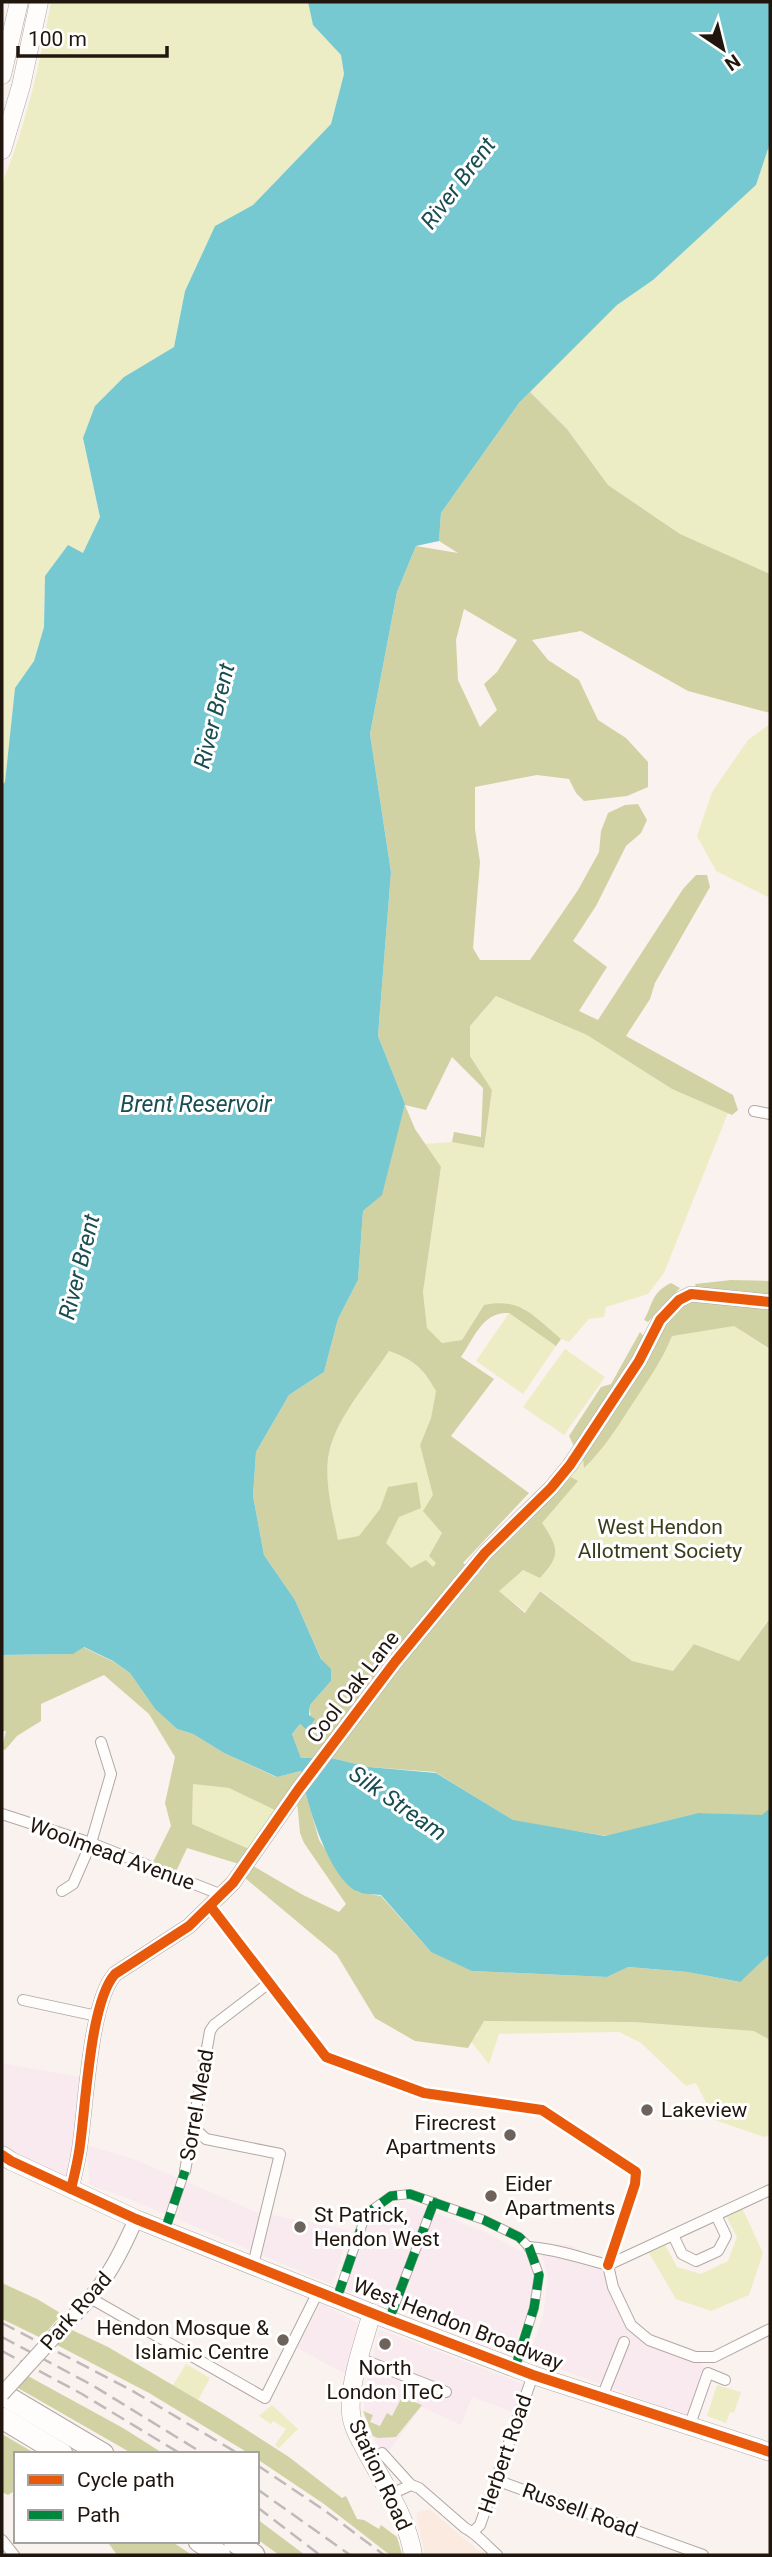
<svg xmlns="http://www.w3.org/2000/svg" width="772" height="2557" font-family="Roboto,sans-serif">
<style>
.commercial{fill:#f9eaf0}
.built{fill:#fbeae0}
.green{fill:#ecedc4}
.forest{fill:#d1d2a3;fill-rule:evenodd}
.water{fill:#76c9d1}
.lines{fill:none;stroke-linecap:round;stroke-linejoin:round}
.pedestrian-casing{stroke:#b1a8a3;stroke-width:10}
.minor-casing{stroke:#b1a8a3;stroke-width:12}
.tertiary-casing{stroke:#b1a8a3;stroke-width:16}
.primary-casing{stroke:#b1a8a3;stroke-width:19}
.trunk-casing{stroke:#b1a8a3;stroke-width:19}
.motorway-casing{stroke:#b1a8a3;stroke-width:23}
.pedestrian{stroke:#fefdfc;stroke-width:8}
.minor{stroke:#fefdfc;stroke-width:10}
.tertiary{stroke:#fefdfc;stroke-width:14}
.primary{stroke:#fefdfc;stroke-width:18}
.trunk{stroke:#fefdfc;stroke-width:18}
.motorway{stroke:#fefdfc;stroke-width:21}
.rail{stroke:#bdbbb9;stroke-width:2.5;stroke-dasharray:14 7;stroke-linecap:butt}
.tertiary-bridge-casing{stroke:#b1a8a3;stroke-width:16;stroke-linecap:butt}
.tertiary-bridge{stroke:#fefdfc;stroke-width:14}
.quiet{stroke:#00873e;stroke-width:9;stroke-dasharray:18 9;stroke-linecap:butt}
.cycleway-casing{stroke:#fff;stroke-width:15}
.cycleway{stroke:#e8590c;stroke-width:10}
.poi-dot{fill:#6d635c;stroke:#fff;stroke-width:2.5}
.labels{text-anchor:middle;stroke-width:6;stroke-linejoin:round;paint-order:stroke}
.park-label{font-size:21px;fill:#393d19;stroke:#fff}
.street-label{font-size:21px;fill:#21160e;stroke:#fff}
.poi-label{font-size:21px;fill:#21160e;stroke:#fff;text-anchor:start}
.water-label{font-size:23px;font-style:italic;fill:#184d52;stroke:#fff}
</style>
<rect width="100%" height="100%" fill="#faf2ee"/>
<g class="commercial">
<polygon points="2,2063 86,2078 68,2179 2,2149"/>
<polygon points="86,2145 136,2160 256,2212 349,2230 333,2285 127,2198 90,2185"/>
<polygon points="405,2201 485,2232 521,2251 532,2260 536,2282 529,2313 510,2352 346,2290 364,2232 376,2213"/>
<polygon points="558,2244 571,2245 608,2265 630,2324 695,2358 709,2373 699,2420 529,2358 543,2316 548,2278 541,2252"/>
<polygon points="321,2303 361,2325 349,2376 297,2348"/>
<polygon points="379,2329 524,2384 513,2412 472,2397 461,2425 422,2407 389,2451 378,2447 364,2420 364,2394"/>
</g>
<polygon class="built" points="429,2509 479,2551 497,2555 425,2555 416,2513"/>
<g class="green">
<path d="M51 2H308L313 25 341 55 344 74 331 124 253 205 215 226 185 291 174 347 124 377 83 438 100 517 83 554 45 576 44 627 34 661 15 688 5 782 2 785V184C26 125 40 64 51 2Z"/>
<polygon points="770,143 770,574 680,534 608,485 567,429 530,392 617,305 653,280 756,185"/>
<polygon points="770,724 770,898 716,871 697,836 712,792 748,740"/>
<polygon points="496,996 587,1035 672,1089 728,1113 664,1273 648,1294 606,1307 604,1317 589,1319 569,1342 561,1339 523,1308 484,1305 462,1340 442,1343 427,1328 423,1292 441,1168 424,1144 452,1142 484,1148 492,1090 470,1056 470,1026"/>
<polygon points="686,1301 731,1305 734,1326 770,1350 770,1621 767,1621 739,1661 694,1644 673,1671 632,1661 540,1590 526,1612 477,1574 484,1561 570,1477"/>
<polygon points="509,1313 556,1346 523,1394 476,1361"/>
<polygon points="565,1349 605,1377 564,1435 523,1407"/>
<path d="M389 1351C415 1361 422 1368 436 1391L431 1418 420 1445 456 1542 420 1586 338 1541C333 1514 325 1487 328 1460 333 1421 368 1383 389 1351Z"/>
<polygon points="193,1784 229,1788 277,1811 249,1849 192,1824"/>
<polygon points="484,2021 632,2022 755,2031 770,2039 770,2134 764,2137 715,2120 696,2083 686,2086 641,2043 619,2032 499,2034 489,2064 468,2038 479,2035 476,2034"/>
<polygon points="742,2208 763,2253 749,2295 711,2311 676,2299 649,2253 665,2245 677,2267 701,2274 728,2261 737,2237 726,2216"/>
<polygon points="186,2364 210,2378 198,2400 173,2385"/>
<polygon points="717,2385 741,2392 734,2413 730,2412 726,2423 707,2416"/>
<polygon points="272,2405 298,2429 279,2448 275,2445 286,2429 273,2421 271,2424 259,2416"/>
</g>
<g class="forest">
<path d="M530 392 567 429 608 485 680 534 770 574V713L688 691 581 631 532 640 548 660 579 680 598 720 626 738 648 762V787L627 796 584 801 576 793 569 779 537 775 475 787V829L480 862 473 948 480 960H530L578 890 599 852 601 831 608 813 625 805 638 804 647 820 641 833 626 846 596 906 573 941 607 967 579 1011 598 1020 683 889 696 875H707L710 887 655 983 650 999 626 1036 733 1095 738 1110 732 1115 672 1089 587 1035 496 996 470 1026V1056L492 1090 484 1148 452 1142 454 1132 481 1137 483 1088 452 1057 426 1110 405 1105 415 1129 441 1167 423 1292 427 1328 442 1343 462 1340 484 1305C521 1297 534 1317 561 1339L556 1346 509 1313C483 1311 474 1338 461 1357L494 1379 451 1436 529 1493 463 1563 478 1575 485 1562 571 1477 578 1481 542 1523C559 1548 561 1555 540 1578L523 1570 499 1591 525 1613 540 1591 632 1661 673 1671 694 1644 739 1661 768 1621 770 1622V1808L763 1816 698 1813 607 1836 514 1821 435 1772 369 1767 327 1757 301 1758 292 1734 300 1724 311 1734 310 1705 331 1681 295 1600 264 1555 253 1496 256 1452 289 1395 324 1372 338 1319 358 1280 363 1211 379 1197 405 1104 378 1036 391 872 370 734 397 592 416 546 458 553 439 541 441 513 519 403ZM464 609 517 640 497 672 484 684 497 710 480 727 458 680 456 640ZM389 1351C415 1361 422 1367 436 1391L431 1418 420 1445 433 1495 423 1511 442 1533 429 1556 436 1563 433 1567 426 1560 411 1568 386 1543 399 1517 421 1508 417 1482 388 1487 380 1509 359 1536 338 1540C333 1514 325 1486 328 1459 333 1421 368 1383 389 1351Z"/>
<polygon points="731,1280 770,1281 770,1299 698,1293 695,1284"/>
<path d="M671 1283 680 1288 648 1322 644 1320C654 1302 651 1293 671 1283Z"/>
<path d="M686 1301 770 1309V1349L734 1326 672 1336C662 1361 648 1380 633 1403 618 1426 604 1449 584 1468L583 1458 669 1317Z"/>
<polygon points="640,1332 645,1337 631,1365 582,1438 574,1446 569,1436 601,1387 611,1384"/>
<polygon points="83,1647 114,1662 130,1673 155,1709 177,1729 193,1734 224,1753 276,1777 302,1771 302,1778 277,1811 229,1788 193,1784 192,1824 249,1849 239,1864 187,1848 174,1876 151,1866 171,1826 165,1803 175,1757 149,1714 104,1675 41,1704 41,1721 17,1736 5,1750 2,1749 6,1731 2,1731 2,1655 72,1654"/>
<polygon points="305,1790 319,1840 344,1879 358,1892 381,1896 430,1951 473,1971 607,1977 627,1967 689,1972 739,1982 770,1954 770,2040 754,2031 633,2022 484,2021 468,2048 415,2041 375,2018 337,1955 245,1878 253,1866 303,1895 339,1912 346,1904 304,1843 300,1833 297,1801"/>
<polygon points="2,2283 37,2299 62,2314 41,2338 2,2319"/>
<polygon points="72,2330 108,2347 222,2414 289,2457 342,2498 346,2496 357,2519 364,2520 379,2529 381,2525 397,2537 402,2554 390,2555 324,2504 257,2459 257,2454 250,2454 149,2393 57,2345"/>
<polygon points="28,2376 123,2428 164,2454 133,2454 18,2388"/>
<polygon points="402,2397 422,2405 396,2437 378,2438 373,2436 363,2411 373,2415 370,2422 380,2426 387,2413 392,2416"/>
<polygon points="2,2434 36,2454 16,2454 16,2490 8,2495 2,2492"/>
<polygon points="257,2519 305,2555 279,2555 257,2539"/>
<polygon points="107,2541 171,2541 192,2555 117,2555"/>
</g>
<path class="water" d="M308 2H770V143L756 185 653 280 617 305 519 403 441 513 439 541 416 546 397 592 370 734 391 872 378 1036 405 1104 382 1195 363 1211 358 1280 338 1319 324 1372 289 1395 256 1452 253 1496 264 1555 295 1600 321 1659 331 1669V1681L310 1705 309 1715 315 1719 311 1725 313 1732 311 1734 300 1724 292 1734 301 1758 327 1757 369 1767 436 1773 513 1820 605 1836 698 1813 762 1815 770 1808V1954L740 1982 688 1972 628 1967 607 1977 472 1971 431 1952 381 1895C374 1894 365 1895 359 1892 329 1881 306 1801 301 1771L277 1777 224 1753 193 1734 177 1729 155 1709 130 1673 113 1661 84 1647 73 1654 2 1655V785L5 782 15 688 34 661 44 627 45 576 68 545 83 553 100 517 83 438 95 406 124 377 174 347 185 291 215 226 253 205 331 124 344 74 341 55 313 25Z"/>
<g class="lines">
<g class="pedestrian-casing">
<g id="pedestrian">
<polyline points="165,2230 185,2171"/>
<polyline points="337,2298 366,2214 391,2196 410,2194 484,2220 519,2237 529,2247 539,2275 534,2308 515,2368"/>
<polyline points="389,2320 434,2202"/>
</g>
</g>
<g class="minor-casing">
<g id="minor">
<polyline points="754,1111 770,1114"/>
<polyline points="2,1814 91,1843 222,1895"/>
<polyline points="62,1891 73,1884 91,1843 111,1774 101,1742"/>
<polyline points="211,1907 326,2057 424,2093 542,2110 636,2172 635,2184 608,2265"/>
<polyline points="23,2000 97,2016"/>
<polyline points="194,2128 206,2139 280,2154 253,2265"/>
<polyline points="185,2171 210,2031 214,2025 269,1983"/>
<polyline points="673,2235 682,2254 696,2261 718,2251 726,2236 716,2215"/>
<path d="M529 2247C556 2249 581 2258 608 2265L613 2287 631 2325 649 2340 695 2357H714L770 2329"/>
<polyline points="608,2265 770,2190"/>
<polyline points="92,2299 265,2398 319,2290"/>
<polyline points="359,2358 446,2392"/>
<polyline points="602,2397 624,2342"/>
<polyline points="689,2427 708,2373 725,2380"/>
<polyline points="382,2453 411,2485"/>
<polyline points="496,2480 703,2555"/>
<path d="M389 2495 411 2485 419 2488 465 2528C477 2534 486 2545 497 2555"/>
<polyline points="474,2531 480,2525 533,2375"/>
<polyline points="2,2540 14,2555"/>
</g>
</g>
<g class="tertiary-casing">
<g id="tertiary">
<path d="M71 2189C74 2177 77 2164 79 2152 86 2110 89 2003 115 1974L189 1926 233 1883 298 1790 395 1662 485 1553 551 1488 570 1465 639 1361 660 1320 679 1300 691 1294 770 1302"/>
<path d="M62 2328C100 2291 115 2267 136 2219"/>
</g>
</g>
<g class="primary-casing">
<g id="primary">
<polyline points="2,2155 11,2161 136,2219 389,2320 533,2375 770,2452"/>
<path d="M372 2313C364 2340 348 2386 351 2413 352 2427 361 2441 367 2453 384 2484 408 2520 413 2555"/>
</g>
</g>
<g class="trunk-casing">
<g id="trunk">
<polyline points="2,75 19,2"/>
<polyline points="2,150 21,86 39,2"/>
</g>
</g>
<g class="motorway-casing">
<g id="motorway">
<polyline points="2,2394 103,2454"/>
<polyline points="2,2418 62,2454"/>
<polyline points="199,2541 220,2555"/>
<polyline points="234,2541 254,2555"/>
</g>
</g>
<use href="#pedestrian" class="pedestrian"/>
<use href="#minor" class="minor"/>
<use href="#tertiary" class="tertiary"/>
<use href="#primary" class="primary"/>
<use href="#trunk" class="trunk"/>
<use href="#motorway" class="motorway"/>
<g class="rail">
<polyline points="2,2323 131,2390 239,2454"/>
<polyline points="2,2337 92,2385 204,2454"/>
<polyline points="2,2351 82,2394 181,2454"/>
<polyline points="257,2465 324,2510 384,2555"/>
<polyline points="257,2489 350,2555"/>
<polyline points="257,2507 320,2555"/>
</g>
<g class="tertiary-bridge-casing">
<polyline id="tertiary-bridge" points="2,2394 62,2328"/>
</g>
<use href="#tertiary-bridge" class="tertiary-bridge"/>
<g class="quiet">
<polyline points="165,2230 185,2171"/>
<polyline points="337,2298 366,2214 391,2196 410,2194 484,2220 519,2237 529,2247 539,2275 534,2308 515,2368"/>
<polyline points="389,2320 434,2202"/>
</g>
<g class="cycleway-casing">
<g id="cycleway">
<polyline points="211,1907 326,2057 424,2093 542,2110 636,2172 635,2184 608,2265"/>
<polyline points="2,2155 11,2161 136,2219 389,2320 533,2375 770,2452"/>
<path d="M71 2189C74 2177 77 2164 79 2152 86 2110 89 2003 115 1974L189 1926 233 1883 298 1790 395 1662 485 1553 551 1488 570 1465 639 1361 660 1320 679 1300 691 1294 770 1302"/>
</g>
</g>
<use href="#cycleway" class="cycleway"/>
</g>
<g class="poi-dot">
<circle cx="647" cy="2110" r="7"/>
<circle cx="510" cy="2135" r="7"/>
<circle cx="491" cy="2196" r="7"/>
<circle cx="300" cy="2227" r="7"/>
<circle cx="283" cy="2340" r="7"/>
<circle cx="385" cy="2344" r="7"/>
</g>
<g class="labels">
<g class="park-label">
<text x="660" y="1534">West Hendon<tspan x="660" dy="24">Allotment Society</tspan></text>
</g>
<g class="street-label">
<text transform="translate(353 1687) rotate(-52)" y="7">Cool Oak Lane</text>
<text transform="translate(112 1854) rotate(20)" y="7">Woolmead Avenue</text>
<text transform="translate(197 2105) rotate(-80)" y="7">Sorrel Mead</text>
<text transform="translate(76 2311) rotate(-49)" y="7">Park Road</text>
<text transform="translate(458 2324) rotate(21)" y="7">West Hendon Broadway</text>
<text transform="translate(505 2454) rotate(-71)" y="7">Herbert Road</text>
<text transform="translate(380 2475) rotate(65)" y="7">Station Road</text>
<text transform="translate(580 2510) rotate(20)" y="7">Russell Road</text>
</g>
<g class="poi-label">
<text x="661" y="2117">Lakeview</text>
<text x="496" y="2130" text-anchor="end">Firecrest<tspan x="496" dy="24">Apartments</tspan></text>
<text x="505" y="2191">Eider<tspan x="505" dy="24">Apartments</tspan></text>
<text x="314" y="2222">St Patrick,<tspan x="314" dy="24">Hendon West</tspan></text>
<text x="269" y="2335" text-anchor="end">Hendon Mosque &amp;<tspan x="269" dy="24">Islamic Centre</tspan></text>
<text x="385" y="2375" text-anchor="middle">North<tspan x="385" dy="24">London ITeC</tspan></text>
</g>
<g class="water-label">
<text transform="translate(458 183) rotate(-53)" y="8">River Brent</text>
<text transform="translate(214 716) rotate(-76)" y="8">River Brent</text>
<text x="196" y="1112">Brent Reservoir</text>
<text transform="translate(79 1267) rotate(-76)" y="8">River Brent</text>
<text transform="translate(398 1803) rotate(35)" y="8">Silk Stream</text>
</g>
</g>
<rect width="772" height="2557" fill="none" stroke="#21160e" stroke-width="7"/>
<rect x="14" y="2452" width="245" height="91" fill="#ffffff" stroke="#a6a29f" stroke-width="2"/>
<rect x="28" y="2475" width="35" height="10" fill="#e8590c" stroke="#a6a29f" stroke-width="2"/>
<text x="77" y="2487" font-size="21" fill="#21160e">Cycle path</text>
<rect x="28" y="2510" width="35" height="10" fill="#00873e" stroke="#a6a29f" stroke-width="2"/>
<text x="77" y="2522" font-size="21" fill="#21160e">Path</text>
<g transform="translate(723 49) rotate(145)" stroke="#ffffff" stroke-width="5" paint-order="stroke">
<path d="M0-5L12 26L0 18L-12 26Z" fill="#21160e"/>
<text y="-10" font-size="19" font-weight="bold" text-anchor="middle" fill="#21160e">N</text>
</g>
<path d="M18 46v10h149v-10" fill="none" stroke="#21160e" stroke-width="3.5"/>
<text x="28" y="46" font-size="21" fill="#21160e" stroke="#ffffff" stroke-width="5" paint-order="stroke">100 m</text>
</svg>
